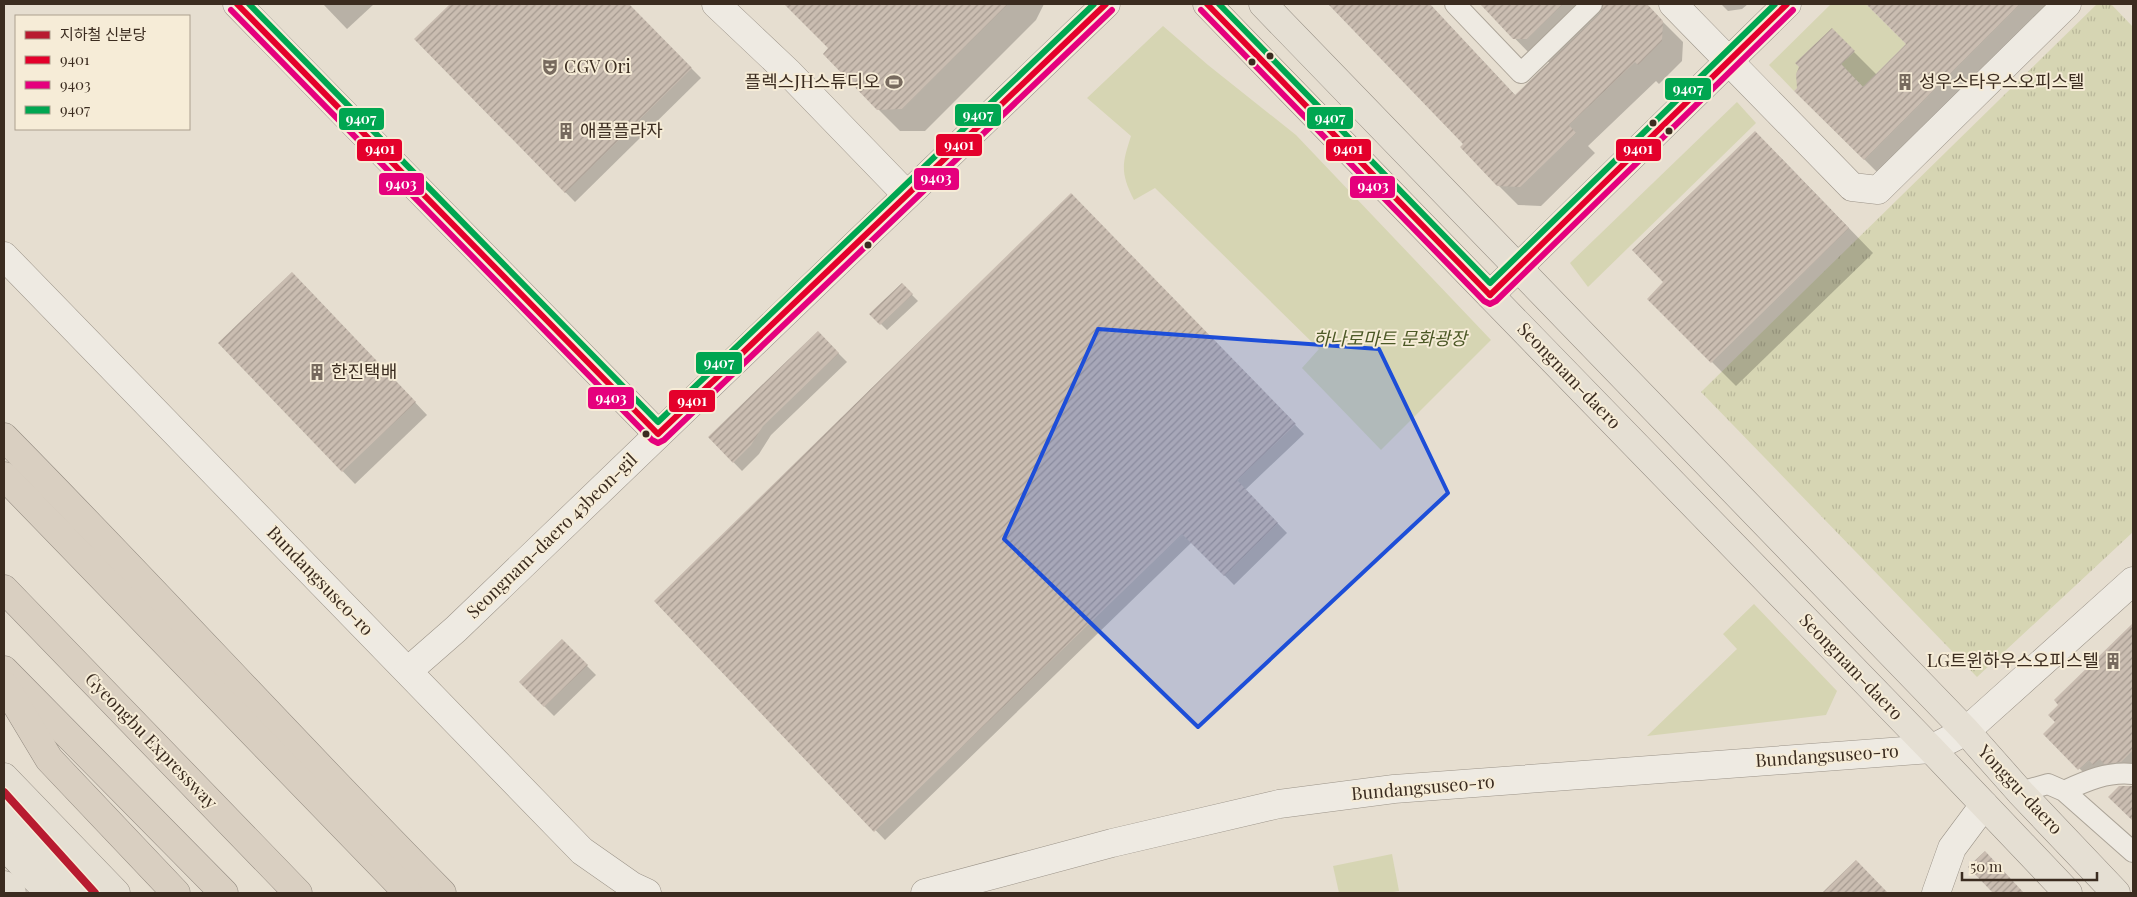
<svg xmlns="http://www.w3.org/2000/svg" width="2137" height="897" font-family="'Playfair Display','Noto Sans KR',serif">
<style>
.grass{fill:url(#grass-tufts)}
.park{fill:#d6d5b3}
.shadow{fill:#0003}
.building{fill:url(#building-hatch)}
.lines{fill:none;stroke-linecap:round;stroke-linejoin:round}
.street-casing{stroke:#aca498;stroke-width:22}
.secondary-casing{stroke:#9b9388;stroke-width:29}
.primary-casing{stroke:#91897f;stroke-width:29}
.highway-casing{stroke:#91897f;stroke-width:29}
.street{stroke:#eeeae2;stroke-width:20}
.secondary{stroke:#eeeae2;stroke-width:28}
.primary{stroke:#e5dfd3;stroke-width:28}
.highway{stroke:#d9cfc1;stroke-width:28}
.bus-1-casing{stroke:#f6ecd7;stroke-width:10}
.bus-2-casing{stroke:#f6ecd7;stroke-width:10}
.bus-3-casing{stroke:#f6ecd7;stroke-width:10}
.bus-1{stroke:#e4002b;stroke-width:6}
.bus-2{stroke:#e5007d;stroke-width:6}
.bus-3{stroke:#00a651;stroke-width:6}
.metro-1-casing{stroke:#f6ecd7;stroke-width:11}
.metro-1{stroke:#b81b30;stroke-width:8}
.marked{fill:#1d4ed8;fill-opacity:0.2;stroke:#1d4ed8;stroke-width:4;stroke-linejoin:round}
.bus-dot{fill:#3b2c20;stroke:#f6ecd7;stroke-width:2}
.labels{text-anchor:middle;stroke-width:4;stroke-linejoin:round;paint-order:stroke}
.poi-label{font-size:18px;fill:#3b2c20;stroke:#f6ecd7;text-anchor:start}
.park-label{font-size:18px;font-style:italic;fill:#4c5826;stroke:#f6ecd7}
.street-label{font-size:18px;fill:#3b2c20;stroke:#f6ecd7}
.line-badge{stroke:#f6ecd7;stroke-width:2}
.badge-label{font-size:14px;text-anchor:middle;font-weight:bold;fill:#fff}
</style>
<defs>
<pattern id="grass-tufts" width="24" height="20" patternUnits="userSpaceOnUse" patternTransform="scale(1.25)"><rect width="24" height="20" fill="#d6d5b3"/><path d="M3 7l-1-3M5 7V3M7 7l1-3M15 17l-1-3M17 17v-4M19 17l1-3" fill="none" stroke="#b9b79a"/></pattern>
<pattern id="building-hatch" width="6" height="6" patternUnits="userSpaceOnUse" patternTransform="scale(1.25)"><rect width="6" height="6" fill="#cabdb1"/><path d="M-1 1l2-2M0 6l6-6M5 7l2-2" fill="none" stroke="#a59a90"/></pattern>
</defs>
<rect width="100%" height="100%" fill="#e6ded0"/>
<polygon class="grass" points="2097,4 2111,4 2133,27 2133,532 1977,677 1701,392"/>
<g class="park">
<polygon points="1831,4 1866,4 1906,44 1863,87 1841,64 1855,51 1796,63 1799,67 1801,84 1794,91 1769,65"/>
<path d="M1163 26 1208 65 1296 135 1491 340 1381 450 1302 368 1319 349 1155 188 1134 200C1120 172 1122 164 1131 136L1087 98Z"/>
<polygon points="1737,102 1756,123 1588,287 1570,263"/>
<polygon points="1754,604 1837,691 1826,715 1647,736 1737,649 1723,634"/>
<polygon points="1392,854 1399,891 1387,893 1339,893 1333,866"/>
</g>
<g class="shadow">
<polygon points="323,4 374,4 347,29"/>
<polygon points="452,4 627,4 701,78 575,202 416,39"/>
<polygon points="786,4 951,4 955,7 958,4 1044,4 1036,20 925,131 900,131 878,109 830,48"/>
<polygon points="1331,4 1429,4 1516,96 1551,62 1538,62 1481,4 1645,4 1683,42 1682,61 1659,84 1656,81 1588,146 1595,153 1541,206 1518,205 1498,185 1465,145"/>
<polygon points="1721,4 1748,4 1742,9 1728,11"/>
<polygon points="1868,4 2069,4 1889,184 1796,91 1832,30 1877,75 1908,45"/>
<polygon points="1780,157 1873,253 1736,386 1649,299"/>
<polygon points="1071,195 1304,434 1245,490 1287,533 1234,585 1192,542 885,840 655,601"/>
<polygon points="902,285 918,301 887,330 871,314"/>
<polygon points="305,286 427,415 355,484 220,343"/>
<polygon points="818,333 847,362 771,435 759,454 742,471 709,437"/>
<polygon points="2133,624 2133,774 2092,781 2045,734 2057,722 2060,705 2055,700"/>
<polygon points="562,641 596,675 554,716 520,682"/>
<polygon points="1856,861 1887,893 1824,893"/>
</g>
<g class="building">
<polygon points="450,4 629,4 692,68 565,193 414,39"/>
<polygon points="784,4 1008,4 902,109 877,110 823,54 828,48"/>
<polygon points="1328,4 1430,4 1515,95 1594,19 1601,12 1604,4 1647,4 1663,21 1662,41 1638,65 1635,62 1569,125 1576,133 1520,187 1497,186 1460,147 1463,144"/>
<polygon points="1480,4 1563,4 1527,39 1513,39"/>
<polygon points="1866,4 2020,4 1864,160 1794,91 1797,88 1796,74 1799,67 1795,63 1832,28 1855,51 1841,64 1863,87 1906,44"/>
<polygon points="1755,131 1849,228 1711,363 1647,299 1663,282 1632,250"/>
<polygon points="1071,193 1296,424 1237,480 1278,523 1224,576 1182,534 874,832 654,601"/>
<polygon points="292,272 416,402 342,472 218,343"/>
<polygon points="902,283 913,294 880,325 869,314"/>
<polygon points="818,331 839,353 763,426 751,445 733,463 708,437"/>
<polygon points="2133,623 2133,750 2121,762 2104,764 2100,759 2093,765 2089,760 2078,770 2043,734 2055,722 2048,715 2058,705 2054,700"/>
<polygon points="562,639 588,665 544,707 519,682"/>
<polygon points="2119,786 2133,786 2133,821 2108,797"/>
<polygon points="1985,851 2024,893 1993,893 1968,867"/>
<polygon points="1856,860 1888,893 1822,893"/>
</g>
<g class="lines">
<g class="street-casing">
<g id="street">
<polyline points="1455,4 1521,73 1592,4"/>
<path d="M2064 791C2086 781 2108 771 2133 774"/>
<polyline points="2020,792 2048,784 2064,791 2133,852"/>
</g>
</g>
<g class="secondary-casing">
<g id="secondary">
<polyline points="237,4 658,434"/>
<polyline points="716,4 789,73 907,195"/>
<polyline points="1673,4 1852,187 1878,190 2067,4"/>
<polyline points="4,256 582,851 632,886 647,893"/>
<polyline points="1490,295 1787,4"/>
<polyline points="408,671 456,629 1106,4"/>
<polyline points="925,893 1112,843 1279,804 1394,789 1931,749 1966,731 2133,581"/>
<polyline points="1936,893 1952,848 1984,805"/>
</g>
</g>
<g class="primary-casing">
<g id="primary">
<polyline points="1207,4 1931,749 2068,893"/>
<polyline points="1263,4 1966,731 2020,792 2116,893"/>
<polyline points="4,777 116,893"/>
<polyline points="4,813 83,893"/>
<polyline points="4,845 49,893"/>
<polyline points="4,885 12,893"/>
</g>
</g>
<g class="highway-casing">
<g id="highway">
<path d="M4 437C152 587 294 743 442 893"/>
<polyline points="4,476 408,893"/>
<polyline points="4,589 298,893"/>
<polyline points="4,670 224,893"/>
<polyline points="5,686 49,759 176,893"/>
</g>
</g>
<use href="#street" class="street"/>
<use href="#secondary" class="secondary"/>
<use href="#primary" class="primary"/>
<use href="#highway" class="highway"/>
<g class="bus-1-casing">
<g id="bus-1">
<polyline points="237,4 658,434 1106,4"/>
<polyline points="1207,4 1490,295"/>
<polyline points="1490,295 1787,4"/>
</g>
</g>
<g class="bus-2-casing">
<g id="bus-2">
<polyline points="231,10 652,440 658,443 664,440 1112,10"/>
<polyline points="1201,10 1484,301 1490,304 1496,301 1793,10"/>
</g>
</g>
<g class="bus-3-casing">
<g id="bus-3">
<polyline points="249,4 658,422 1094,4"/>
<polyline points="1219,4 1490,283 1775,4"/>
</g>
</g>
<use href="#bus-1" class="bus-1"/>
<use href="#bus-2" class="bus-2"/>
<use href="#bus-3" class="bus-3"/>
<g class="metro-1-casing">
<polyline id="metro-1" points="4,792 95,893"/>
</g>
<use href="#metro-1" class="metro-1"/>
</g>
<path class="marked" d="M1098 329 1379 349 1448 493 1198 727 1004 539Z"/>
<defs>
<g id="theatre-bare" transform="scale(1.35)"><path d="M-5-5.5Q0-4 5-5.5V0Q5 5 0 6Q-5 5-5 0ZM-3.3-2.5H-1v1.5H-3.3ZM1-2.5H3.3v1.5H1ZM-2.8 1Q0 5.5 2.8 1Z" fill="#776a5e" stroke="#f6ecd7" stroke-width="2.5" paint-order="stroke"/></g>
<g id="stadium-bare" transform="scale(1.35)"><path d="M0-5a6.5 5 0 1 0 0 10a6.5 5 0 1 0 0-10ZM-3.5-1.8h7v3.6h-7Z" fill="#776a5e" stroke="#f6ecd7" stroke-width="2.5" paint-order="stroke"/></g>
<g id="building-bare" transform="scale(1.35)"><path d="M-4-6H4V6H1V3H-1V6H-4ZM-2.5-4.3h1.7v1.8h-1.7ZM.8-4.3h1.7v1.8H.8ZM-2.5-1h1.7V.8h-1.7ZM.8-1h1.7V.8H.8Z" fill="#776a5e" stroke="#f6ecd7" stroke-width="2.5" paint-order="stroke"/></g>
</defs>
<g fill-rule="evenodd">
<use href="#theatre-bare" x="550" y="67"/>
<use href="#stadium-bare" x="894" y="82"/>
<use href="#building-bare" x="1905" y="82"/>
<use href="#building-bare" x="566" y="131"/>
<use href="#building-bare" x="317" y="372"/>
<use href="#building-bare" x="2113" y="661"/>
</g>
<g class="bus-dot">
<circle cx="1270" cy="56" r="4.5"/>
<circle cx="1252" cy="62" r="4.5"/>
<circle cx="1653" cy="123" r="4.5"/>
<circle cx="1669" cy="131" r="4.5"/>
<circle cx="868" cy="245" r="4.5"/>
<circle cx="646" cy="434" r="4.5"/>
</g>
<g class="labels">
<g class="poi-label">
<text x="564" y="73">CGV Ori</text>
<text x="880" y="88" text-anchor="end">플렉스JH스튜디오</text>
<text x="1919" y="88">성우스타우스오피스텔</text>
<text x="580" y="137">애플플라자</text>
<text x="331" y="378">한진택배</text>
<text x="2099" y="667" text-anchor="end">LG트윈하우스오피스텔</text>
</g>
<g class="park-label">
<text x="1390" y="345">하나로마트 문화광장</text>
</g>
<g class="street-label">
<text transform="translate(1569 376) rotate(46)" y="6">Seongnam-daero</text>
<text transform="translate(552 536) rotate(-44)" y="6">Seongnam-daero 43beon-gil</text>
<text transform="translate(320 581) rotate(46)" y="6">Bundangsuseo-ro</text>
<text transform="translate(1851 667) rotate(46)" y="6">Seongnam-daero</text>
<text transform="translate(151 741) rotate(46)" y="6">Gyeongbu Expressway</text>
<text transform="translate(1827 756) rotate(-4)" y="6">Bundangsuseo-ro</text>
<text transform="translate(1423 788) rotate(-5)" y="6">Bundangsuseo-ro</text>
<text transform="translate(2020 790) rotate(47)" y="6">Yonggu-daero</text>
</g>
</g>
<g class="line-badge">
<rect x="1664" y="77" width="48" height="24" rx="5" fill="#00a651"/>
<rect x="954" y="103" width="48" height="24" rx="5" fill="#00a651"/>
<rect x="1306" y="106" width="48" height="24" rx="5" fill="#00a651"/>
<rect x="338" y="107" width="47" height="24" rx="5" fill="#00a651"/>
<rect x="935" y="133" width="48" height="24" rx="5" fill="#e4002b"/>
<rect x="1615" y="138" width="47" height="24" rx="5" fill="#e4002b"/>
<rect x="1325" y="138" width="47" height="24" rx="5" fill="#e4002b"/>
<rect x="356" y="138" width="47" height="24" rx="5" fill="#e4002b"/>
<rect x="913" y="167" width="47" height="24" rx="5" fill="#e5007d"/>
<rect x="378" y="172" width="47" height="24" rx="5" fill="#e5007d"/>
<rect x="1349" y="175" width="47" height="24" rx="5" fill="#e5007d"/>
<rect x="695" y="351" width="48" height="24" rx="5" fill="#00a651"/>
<rect x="587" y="386" width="48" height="24" rx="5" fill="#e5007d"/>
<rect x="668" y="389" width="48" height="24" rx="5" fill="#e4002b"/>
</g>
<g class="badge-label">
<text x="1688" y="94">9407</text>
<text x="978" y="120">9407</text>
<text x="1330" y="123">9407</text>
<text x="361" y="124">9407</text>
<text x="959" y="150">9401</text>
<text x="1638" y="154">9401</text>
<text x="1348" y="154">9401</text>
<text x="380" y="154">9401</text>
<text x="936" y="183">9403</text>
<text x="401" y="189">9403</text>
<text x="1373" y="191">9403</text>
<text x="719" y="368">9407</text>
<text x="611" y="403">9403</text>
<text x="692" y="406">9401</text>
</g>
<rect width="2137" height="897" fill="none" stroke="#3b2c20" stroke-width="10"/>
<rect x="15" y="15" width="175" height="115" fill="#f6ecd7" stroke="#ab9f8e"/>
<rect x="25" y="31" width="25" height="8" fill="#b81b30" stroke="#ab9f8e"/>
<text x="60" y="40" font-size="15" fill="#3b2c20">지하철 신분당</text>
<rect x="25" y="56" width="25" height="8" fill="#e4002b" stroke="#ab9f8e"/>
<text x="60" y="65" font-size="15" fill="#3b2c20">9401</text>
<rect x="25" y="81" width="25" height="8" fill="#e5007d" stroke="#ab9f8e"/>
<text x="60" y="90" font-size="15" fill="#3b2c20">9403</text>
<rect x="25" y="106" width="25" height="8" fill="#00a651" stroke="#ab9f8e"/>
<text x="60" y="115" font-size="15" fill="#3b2c20">9407</text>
<path d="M1962 872v8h135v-8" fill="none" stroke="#3b2c20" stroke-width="2.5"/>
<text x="1970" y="872" font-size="15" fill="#3b2c20" stroke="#f6ecd7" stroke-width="4" paint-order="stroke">50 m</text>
</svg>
